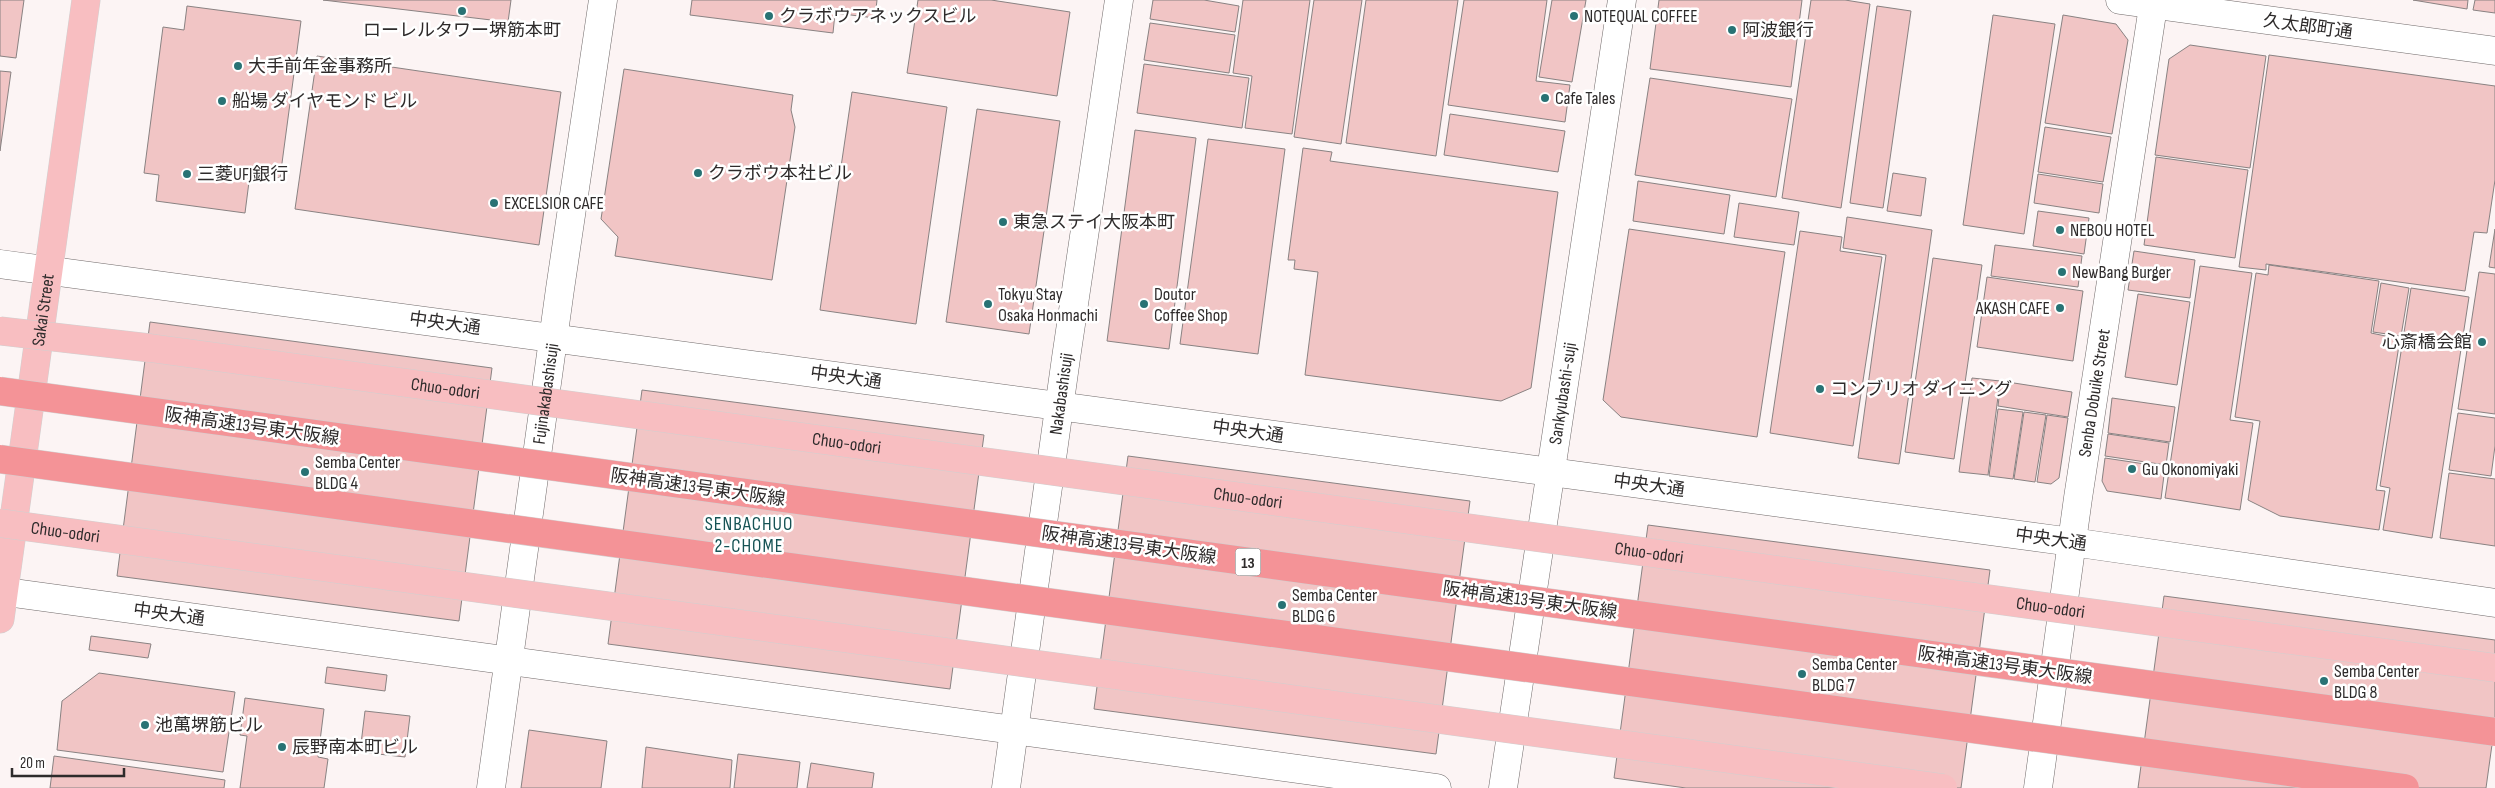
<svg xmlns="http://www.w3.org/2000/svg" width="2495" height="788" font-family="'Sofia Sans Condensed','Noto Sans JP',sans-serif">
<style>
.building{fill:#f1c5c5;stroke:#898282}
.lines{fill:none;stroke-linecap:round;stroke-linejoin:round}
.minor-casing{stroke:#706a6a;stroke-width:29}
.major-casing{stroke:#d1d0d0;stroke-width:29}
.minor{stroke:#fff;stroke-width:28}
.major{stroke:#f8bec1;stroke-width:28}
.major-bridge-casing{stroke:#d1d0d0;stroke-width:29;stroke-linecap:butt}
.highway-bridge-casing{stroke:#d1d0d0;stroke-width:29;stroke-linecap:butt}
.major-bridge{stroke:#f8bec1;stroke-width:28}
.highway-bridge{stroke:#f49397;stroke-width:28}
.poi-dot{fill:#287274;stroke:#fff;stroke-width:2}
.labels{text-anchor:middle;stroke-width:5;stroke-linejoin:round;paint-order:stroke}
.shield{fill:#fff;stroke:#6d6b6b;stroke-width:1}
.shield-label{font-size:16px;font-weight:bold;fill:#2e2b2b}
.poi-label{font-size:18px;fill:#2e2b2b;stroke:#fff;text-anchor:start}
.street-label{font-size:18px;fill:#2e2b2b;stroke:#fff}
.neighbourhood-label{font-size:19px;letter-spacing:1px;fill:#155254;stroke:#fff}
</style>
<rect width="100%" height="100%" fill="#fcf4f4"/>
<g class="building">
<polygon points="0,0 24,0 16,58 0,56"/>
<polygon points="323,0 511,0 508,22"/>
<polygon points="692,0 877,0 875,18 835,13 833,33 690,15"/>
<polygon points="918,0 991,0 1070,12 1057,96 907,73"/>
<polygon points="1153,0 1204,0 1239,6 1235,32 1150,19"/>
<polygon points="1243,0 1310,0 1292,134 1245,128 1252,76 1233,73"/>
<polygon points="1314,0 1362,0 1341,144 1294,137"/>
<polygon points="1366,0 1458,0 1436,156 1346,143"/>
<polygon points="1464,0 1547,0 1536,81 1570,85 1565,122 1448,105"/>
<polygon points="1552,0 1586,0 1572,82 1539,77"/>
<polygon points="1659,0 1802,0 1791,87 1650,69"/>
<polygon points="1811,0 1845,0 1870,4 1841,208 1782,198"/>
<polygon points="2413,0 2468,0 2467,9"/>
<polygon points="2475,0 2495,0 2495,13 2473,10"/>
<polygon points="187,6 301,21 280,178 250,174 245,213 156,201 159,175 144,173 163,27 184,30"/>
<polygon points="1877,6 1911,11 1883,208 1850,203"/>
<polygon points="1993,15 2055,24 2024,234 1963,225"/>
<polygon points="2063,15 2116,24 2128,40 2112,134 2045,123"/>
<polygon points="1150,23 1235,35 1229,73 1144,60"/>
<polygon points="2190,45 2266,56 2250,168 2155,155 2169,59"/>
<polygon points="2269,55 2495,86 2495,180 2487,233 2474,232 2465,291 2266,264 2266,270 2239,267"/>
<polygon points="317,56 561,92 539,245 295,209"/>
<polygon points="1144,64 1249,78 1242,128 1137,113"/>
<polygon points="624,69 793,95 791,110 795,127 772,280 615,256 618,237 601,219"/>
<polygon points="0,71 11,72 0,151"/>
<polygon points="1650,78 1792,99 1776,197 1635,175"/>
<polygon points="852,92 947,107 916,324 820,310"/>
<polygon points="977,109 1060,121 1029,334 946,322"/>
<polygon points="1450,114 1565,131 1558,172 1444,155"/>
<polygon points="2045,127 2111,137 2103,182 2038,172"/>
<polygon points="1135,130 1196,138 1169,349 1107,341"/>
<polygon points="1208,139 1285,149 1258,354 1180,344"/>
<polygon points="1303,148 1332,152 1330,161 1558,192 1531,388 1501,401 1305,375 1318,272 1294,269 1295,260 1288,260"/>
<polygon points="2156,157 2248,170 2235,258 2144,245"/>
<polygon points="1893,173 1926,178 1921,216 1887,211"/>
<polygon points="2038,174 2103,184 2099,213 2034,203"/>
<polygon points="1638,181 1730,195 1724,234 1633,221"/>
<polygon points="1739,203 1799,212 1794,245 1734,237"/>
<polygon points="2038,211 2089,218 2084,254 2033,246"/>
<polygon points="1847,217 1932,230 1899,464 1858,458 1886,255 1843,248"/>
<polygon points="1629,229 1785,252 1757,437 1621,417 1603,400"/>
<polygon points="2495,229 2495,268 2489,267"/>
<polygon points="1800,231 1842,237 1840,251 1882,257 1853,446 1770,433"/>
<polygon points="1995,245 2082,256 2078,287 1991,276"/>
<polygon points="2134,251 2195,260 2190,298 2128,290"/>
<polygon points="1933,258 1982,265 1954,459 1905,452"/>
<polygon points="2269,265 2379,281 2371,333 2400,339 2376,490 2385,491 2379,530 2280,516 2248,500 2260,421 2235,417 2256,273 2268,275"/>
<polygon points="2200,266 2252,273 2230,420 2253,423 2240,510 2165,498"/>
<polygon points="2479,272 2495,274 2495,414 2458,409"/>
<polygon points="1987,277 2083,291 2073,361 1977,347"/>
<polygon points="2381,283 2409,288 2401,336 2373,332"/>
<polygon points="2411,288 2469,297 2432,538 2383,530 2390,488 2380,486"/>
<polygon points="2138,294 2190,302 2177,385 2125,377"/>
<polygon points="150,322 492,368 459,621 117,576"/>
<polygon points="1972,378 2000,381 1988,475 1959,472"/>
<polygon points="2001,381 2072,392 2068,417 1998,406"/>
<polygon points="642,390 984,435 950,689 608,644"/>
<polygon points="2112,398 2175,407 2170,442 2108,433"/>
<polygon points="1998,409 2023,412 2013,479 1989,476"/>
<polygon points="2024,412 2046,415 2035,482 2014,479"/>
<polygon points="2458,413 2495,418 2495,446 2491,476 2449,470"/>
<polygon points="2047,415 2068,418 2059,478 2051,484 2037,482"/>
<polygon points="2108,434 2169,443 2166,465 2105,456"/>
<polygon points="1128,456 1470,501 1436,754 1094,709"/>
<polygon points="2105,458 2165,467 2161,499 2107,491 2102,481"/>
<polygon points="2449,473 2495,479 2495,546 2440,538"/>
<polygon points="1648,525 1990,570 1961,788 1686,788 1614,778"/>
<polygon points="2164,596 2495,640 2495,723 2486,788 2138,788"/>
<polygon points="91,636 151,644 148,658 89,650"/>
<polygon points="327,667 387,675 385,691 325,683"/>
<polygon points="99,673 235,692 223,772 57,750 62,701"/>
<polygon points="245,698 324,709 318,757 328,759 324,788 240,788 247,736 240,735"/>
<polygon points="365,711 410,716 405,757 360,752"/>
<polygon points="529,730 607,741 601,788 521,788"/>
<polygon points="646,747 732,760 730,788 642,788"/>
<polygon points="738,754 800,762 797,788 734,788"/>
<polygon points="54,756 225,780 224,788 50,788"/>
<polygon points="811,763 874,773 872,788 807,788"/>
</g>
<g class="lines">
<g class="minor-casing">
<g id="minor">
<polyline points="2120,0 2495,51"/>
<polyline points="0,264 2072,542 2495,603"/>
<polyline points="0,591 1437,788"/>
<path id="s1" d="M491 788 560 289 603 0"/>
<path id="s2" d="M1006 788 1066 358 1119 0"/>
<path id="s3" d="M1503 788 1622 0"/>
<path id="s4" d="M2038 788 2078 498 2154 0"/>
</g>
</g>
<g class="major-casing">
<g id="major">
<path id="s5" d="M0 619 86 0"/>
</g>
</g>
<use href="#minor" class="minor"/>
<use href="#major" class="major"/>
<g class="major-bridge-casing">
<g id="major-bridge">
<path id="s6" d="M0 331 150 348 2495 668"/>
<path id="s7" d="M0 523 1943 788"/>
</g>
</g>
<g class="highway-bridge-casing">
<g id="highway-bridge">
<polyline points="0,391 2495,732"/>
<polyline points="0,459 2405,788"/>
</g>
</g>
<use href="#major-bridge" class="major-bridge"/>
<use href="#highway-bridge" class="highway-bridge"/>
</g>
<g class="poi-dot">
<circle cx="462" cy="11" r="5"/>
<circle cx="769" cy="16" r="5"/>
<circle cx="1574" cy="16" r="5"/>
<circle cx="1732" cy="30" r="5"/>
<circle cx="238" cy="66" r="5"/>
<circle cx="1545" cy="98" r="5"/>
<circle cx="222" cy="101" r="5"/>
<circle cx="698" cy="173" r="5"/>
<circle cx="187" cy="174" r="5"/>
<circle cx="494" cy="203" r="5"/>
<circle cx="1003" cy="222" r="5"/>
<circle cx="2060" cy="230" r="5"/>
<circle cx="2062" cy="272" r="5"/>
<circle cx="988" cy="304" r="5"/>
<circle cx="1144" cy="304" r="5"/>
<circle cx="2060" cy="308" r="5"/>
<circle cx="2482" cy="342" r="5"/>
<circle cx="1820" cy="389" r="5"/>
<circle cx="2132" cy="469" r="5"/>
<circle cx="305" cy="472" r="5"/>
<circle cx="1282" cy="605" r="5"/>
<circle cx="1802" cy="674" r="5"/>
<circle cx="2324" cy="681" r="5"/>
<circle cx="145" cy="725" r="5"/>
<circle cx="282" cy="747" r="5"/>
</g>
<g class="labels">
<rect class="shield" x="1235.5" y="548.5" width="25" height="27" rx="4"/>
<g class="shield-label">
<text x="1248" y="568">13</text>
</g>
<g class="poi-label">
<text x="779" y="22">クラボウアネックスビル</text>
<text x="1584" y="22">NOTEQUAL COFFEE</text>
<text x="462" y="36" text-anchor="middle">ローレルタワー堺筋本町</text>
<text x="1742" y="36">阿波銀行</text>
<text x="248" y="72">大手前年金事務所</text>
<text x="1555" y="104">Cafe Tales</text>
<text x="232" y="107">船場 ダイヤモンド ビル</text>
<text x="708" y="179">クラボウ本社ビル</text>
<text x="197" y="180">三菱UFJ銀行</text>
<text x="504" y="209">EXCELSIOR CAFE</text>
<text x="1013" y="228">東急ステイ大阪本町</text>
<text x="2070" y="236">NEBOU HOTEL</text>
<text x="2072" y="278">NewBang Burger</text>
<text x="998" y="300">Tokyu Stay<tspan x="998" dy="21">Osaka Honmachi</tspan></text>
<text x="1154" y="300">Doutor<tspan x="1154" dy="21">Coffee Shop</tspan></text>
<text x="2050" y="314" text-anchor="end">AKASH CAFE</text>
<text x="2472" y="348" text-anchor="end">心斎橋会館</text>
<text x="1830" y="395">コンブリオ ダイニング</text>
<text x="315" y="468">Semba Center<tspan x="315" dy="21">BLDG 4</tspan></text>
<text x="2142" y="475">Gu Okonomiyaki</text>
<text x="1292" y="601">Semba Center<tspan x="1292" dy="21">BLDG 6</tspan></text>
<text x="1812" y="670">Semba Center<tspan x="1812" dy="21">BLDG 7</tspan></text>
<text x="2334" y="677">Semba Center<tspan x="2334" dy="21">BLDG 8</tspan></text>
<text x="155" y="731">池萬堺筋ビル</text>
<text x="292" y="753">辰野南本町ビル</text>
</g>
<g class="street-label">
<text transform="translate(2308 26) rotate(8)" y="6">久太郎町通</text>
<text dy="6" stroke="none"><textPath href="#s5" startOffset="312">Sakai Street</textPath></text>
<text transform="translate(445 323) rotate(8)" y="6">中央大通</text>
<text transform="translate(846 377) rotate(8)" y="6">中央大通</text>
<text dy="6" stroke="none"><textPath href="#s6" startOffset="449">Chuo-odori</textPath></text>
<text dy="6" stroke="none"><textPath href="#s1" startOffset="398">Fujinakabashisuji</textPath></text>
<text dy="6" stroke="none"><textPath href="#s2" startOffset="398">Nakabashisuji</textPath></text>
<text dy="6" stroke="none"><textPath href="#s3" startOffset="399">Sankyubashi-suji</textPath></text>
<text dy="6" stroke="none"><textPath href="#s4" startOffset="399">Senba Dobuike Street</textPath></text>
<text transform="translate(252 426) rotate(8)" y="6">阪神高速13号東大阪線</text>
<text transform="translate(1248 431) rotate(8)" y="6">中央大通</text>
<text dy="6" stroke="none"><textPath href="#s6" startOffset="854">Chuo-odori</textPath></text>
<text transform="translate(1649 485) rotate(8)" y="6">中央大通</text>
<text transform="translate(698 487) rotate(8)" y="6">阪神高速13号東大阪線</text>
<text dy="6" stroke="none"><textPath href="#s6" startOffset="1259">Chuo-odori</textPath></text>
<text dy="6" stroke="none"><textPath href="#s7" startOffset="66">Chuo-odori</textPath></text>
<text transform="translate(2051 539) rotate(8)" y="6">中央大通</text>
<text transform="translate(1129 545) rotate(8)" y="6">阪神高速13号東大阪線</text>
<text dy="6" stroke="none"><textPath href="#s6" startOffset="1664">Chuo-odori</textPath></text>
<text transform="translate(1530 600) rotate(8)" y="6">阪神高速13号東大阪線</text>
<text dy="6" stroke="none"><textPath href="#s6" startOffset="2069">Chuo-odori</textPath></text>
<text transform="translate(169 614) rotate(8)" y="6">中央大通</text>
<text transform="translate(2005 665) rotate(8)" y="6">阪神高速13号東大阪線</text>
</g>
<g class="neighbourhood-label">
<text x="749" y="530">SENBACHUO<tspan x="749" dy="22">2-CHOME</tspan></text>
</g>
</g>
<path d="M12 768v8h112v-8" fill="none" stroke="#2e2b2b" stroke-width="2.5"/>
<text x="20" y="768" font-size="15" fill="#2e2b2b" stroke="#ffffff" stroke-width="4" paint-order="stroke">20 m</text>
</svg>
